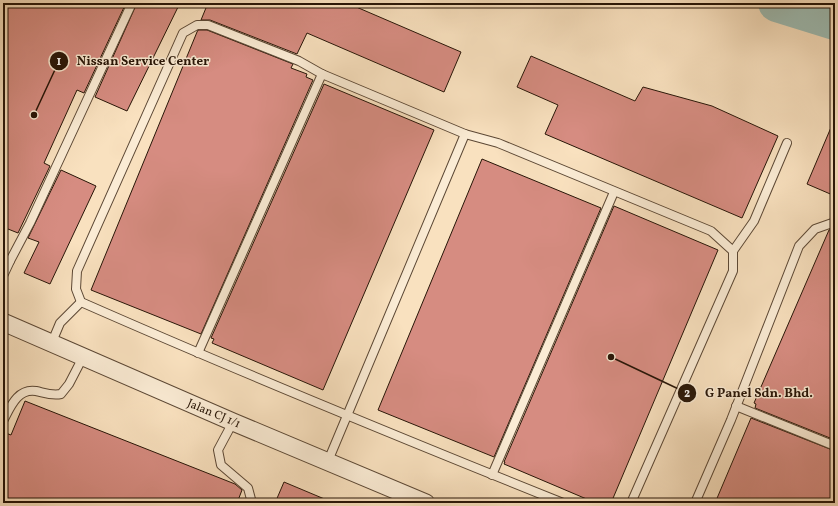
<svg xmlns="http://www.w3.org/2000/svg" width="838" height="506" font-family="Vollkorn,serif">
<style>
.lines{fill:none;stroke-linecap:round;stroke-linejoin:round}
.river{stroke:#9ebdb4;stroke-width:38}
.building{fill:#d68c81;stroke:#271507}
.service-casing{stroke:#5c4835;stroke-width:10}
.minor-casing{stroke:#5c4835;stroke-width:19}
.service{stroke:#fbecd5;stroke-width:8}
.minor{stroke:#fbecd5;stroke-width:17}
.labels{text-anchor:middle;stroke-width:3;stroke-linejoin:round;paint-order:stroke}
.street-label{font-size:12px;fill:#271507;stroke:#fbecd5}
.leader{fill:none;stroke:#271507;stroke-width:1.5}
.callout-dot{fill:#271507;stroke:#fbecd5;stroke-width:1.5}
.mark-label{font-size:12px;text-anchor:middle;font-weight:bold;fill:#fff}
.callout-label{font-size:13px;text-anchor:middle;font-weight:bold;fill:#271507;stroke:#fbecd5;stroke-width:3;stroke-linejoin:round;paint-order:stroke}
</style>
<rect width="100%" height="100%" fill="#f9e1bf"/>
<filter id="stains"><feTurbulence type="fractalNoise" baseFrequency=".005" numOctaves="4"/><feColorMatrix values="0 0 0 0 .2 0 0 0 0 .09 0 0 0 0 .02 0 0 0 .5 -.17"/></filter>
<radialGradient id="worn" r=".72"><stop offset=".6" stop-color="#630" stop-opacity="0"/><stop offset="1" stop-color="#630" stop-opacity=".3"/></radialGradient>
<g class="lines">
<polyline class="river" points="777,3 835,21"/>
</g>
<g class="building">
<polygon points="3,3 126,3 84,93 77,90 44,163 50,166 18,233 3,227"/>
<polygon points="137,3 180,3 127,111 95,97"/>
<polygon points="208,3 347,3 461,52 444,92 307,33 297,54 210,20 201,20"/>
<polygon points="198,30 207,30 293,64 291,68 307,74 306,77 313,80 201,334 91,290 197,32"/>
<polygon points="531,56 635,101 643,87 712,106 778,136 742,218 545,134 558,105 517,87"/>
<polygon points="324,84 434,130 323,390 212,343 214,339 211,338"/>
<polygon points="835,118 835,196 807,184"/>
<polygon points="482,159 601,208 494,457 378,410"/>
<polygon points="61,170 96,186 50,284 24,273 39,242 28,238"/>
<polygon points="614,206 718,250 611,503 596,503 504,464 505,462 504,462"/>
<polygon points="835,228 835,440 755,408 756,404 754,403 829,230"/>
<polygon points="25,401 235,484 242,490 237,503 3,503 3,432 11,435"/>
<polygon points="751,418 835,451 835,503 715,503"/>
<polygon points="284,482 334,503 275,503"/>
</g>
<g class="lines">
<g class="service-casing">
<g id="service">
<polyline points="3,258 10,261 3,276"/>
<polyline points="10,261 30,223 132,3"/>
<polyline points="52,342 60,323 81,302"/>
<polyline points="198,353 322,74"/>
<polyline points="736,406 835,446"/>
<path d="M3 421C10 408 17 388 36 391 45 393 52 396 61 394L69 384 83 357"/>
<polyline points="233,422 218,450 221,465 248,488 252,503"/>
<polyline points="328,461 465,134"/>
<polyline points="492,475 614,192"/>
<path d="M563 503C401 438 240 372 81 302L76 289 77 271 183 33 197 25H208L299 61 322 74 465 134 498 143 711 231 733 251"/>
<polyline points="631,503 733,271 733,251 754,221 787,143"/>
<polyline points="695,503 731,420 799,246 815,229 835,222"/>
</g>
</g>
<g class="minor-casing">
<polyline id="minor" points="3,322 233,422 426,503"/>
</g>
<use href="#service" class="service"/>
<use href="#minor" class="minor"/>
</g>
<g class="labels">
<g class="street-label">
<text transform="translate(214 413) rotate(23)" y="4">Jalan CJ 1/1</text>
</g>
</g>
<path class="leader" d="M34 115L59 61M611 357L687 393"/>
<g class="callout-dot">
<circle cx="34" cy="115" r="4"/>
<circle cx="611" cy="357" r="4"/>
<circle cx="59" cy="61" r="10"/>
<circle cx="687" cy="393" r="10"/>
</g>
<g class="mark-label">
<text x="59" y="65">1</text>
<text x="687" y="397">2</text>
</g>
<g class="callout-label">
<text x="143" y="65">Nissan Service Center</text>
<text x="759" y="397">G Panel Sdn. Bhd.</text>
</g>
<rect width="838" height="506" fill="none" stroke="#f9e1bf" stroke-width="16"/>
<rect x="4" y="4" width="830" height="498" fill="none" stroke="#271507" stroke-width="2"/>
<rect x="8" y="8" width="822" height="490" fill="none" stroke="#271507"/>
<rect width="100%" height="100%" filter="url(#stains)"/>
<rect width="100%" height="100%" fill="url(#worn)"/>
</svg>
